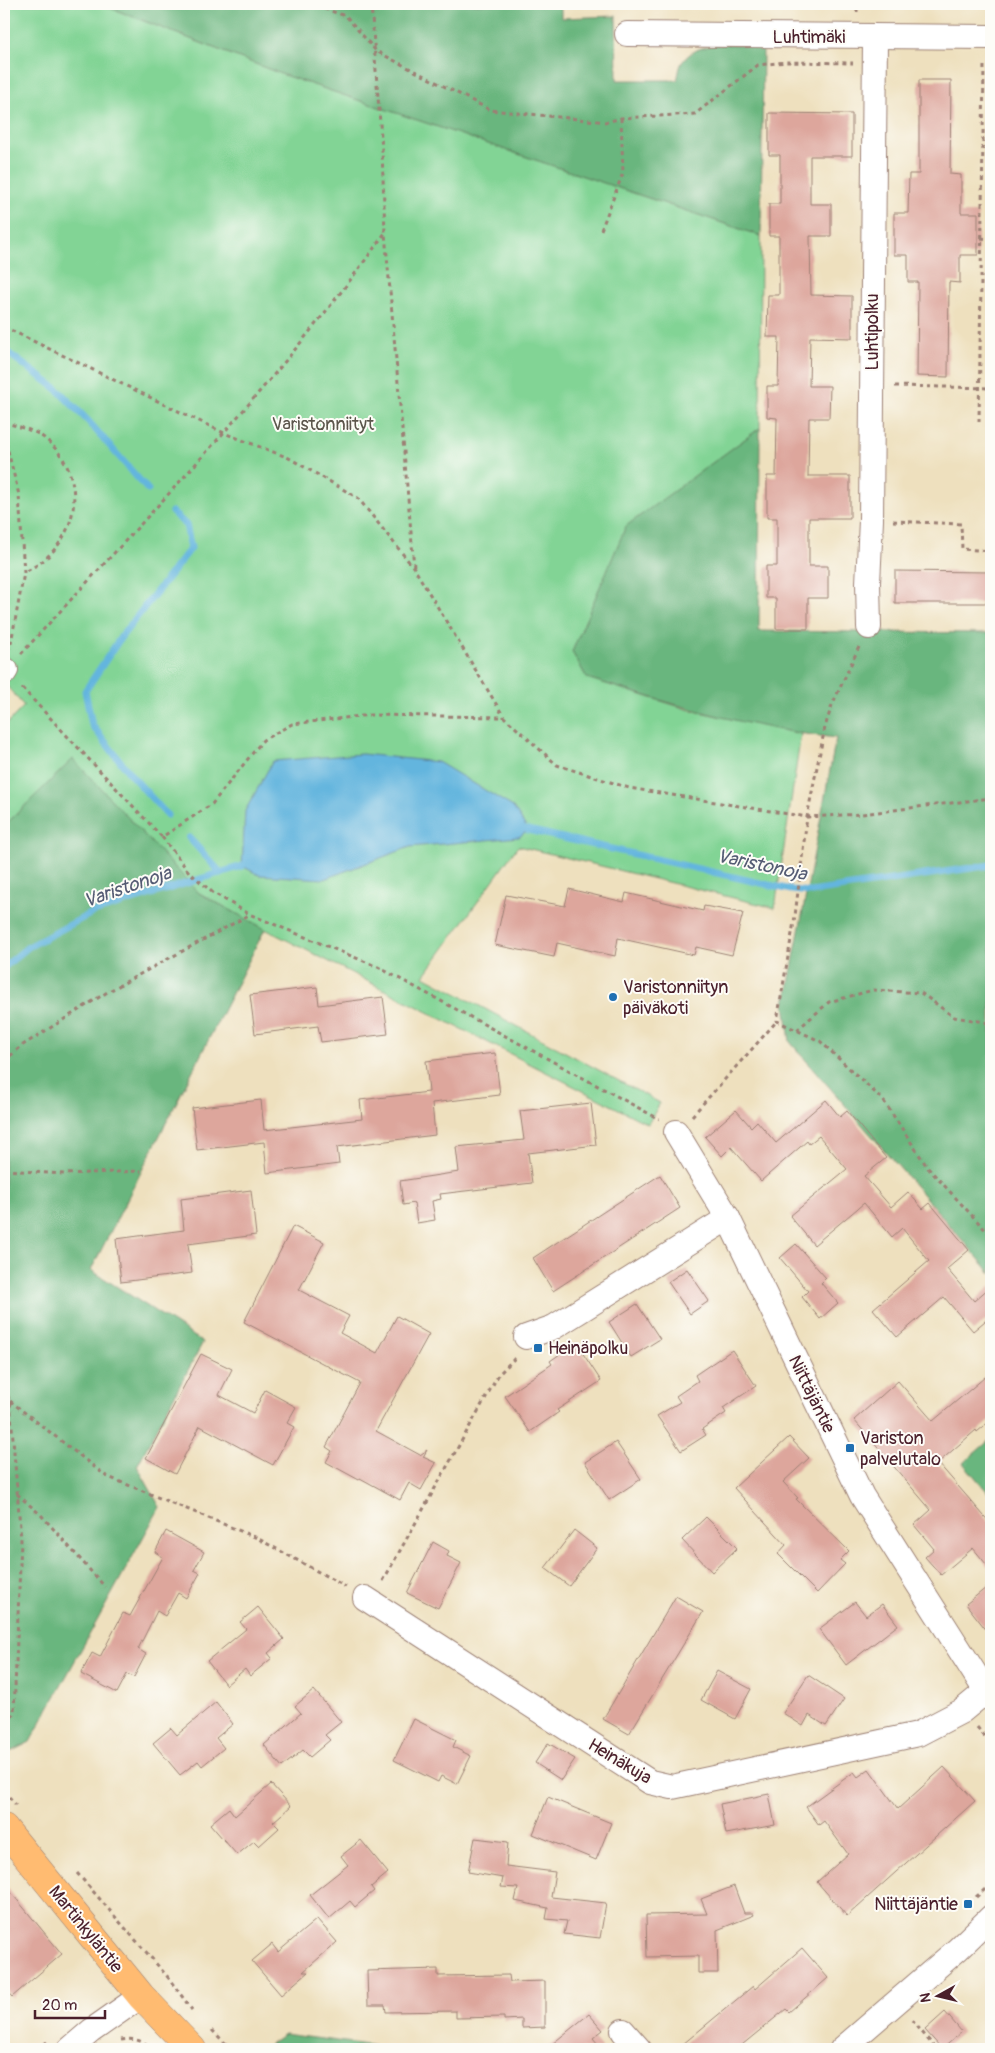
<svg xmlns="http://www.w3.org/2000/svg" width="995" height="2053" font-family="Pangolin,sans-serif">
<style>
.green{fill:#82d495;stroke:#667a60}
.forest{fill:#69b67e;stroke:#5a6a54}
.water{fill:#63b5de;stroke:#566a84}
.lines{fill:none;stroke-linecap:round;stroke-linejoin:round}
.stream{stroke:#63b5de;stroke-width:7}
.building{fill:#dda69c}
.minor-casing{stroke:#9c8074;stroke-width:26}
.major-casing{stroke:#9c8074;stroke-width:29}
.path{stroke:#9c8074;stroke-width:3;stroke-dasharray:4 4;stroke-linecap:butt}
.minor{stroke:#fff;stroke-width:24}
.major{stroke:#ffbb71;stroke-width:28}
.poi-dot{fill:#1f6fb2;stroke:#fdfcf7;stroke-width:2}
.labels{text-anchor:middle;stroke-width:4;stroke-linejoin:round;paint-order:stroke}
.street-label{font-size:18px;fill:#4a1f2b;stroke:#fdfcf7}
.park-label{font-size:18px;fill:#5b554b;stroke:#fdfcf7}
.poi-label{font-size:18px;fill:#4a1f2b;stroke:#fdfcf7;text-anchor:start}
.water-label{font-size:19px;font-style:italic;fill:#545b73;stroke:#fdfcf7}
</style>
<rect width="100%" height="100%" fill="#fdfcf7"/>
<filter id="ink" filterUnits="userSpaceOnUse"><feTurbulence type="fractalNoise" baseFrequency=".02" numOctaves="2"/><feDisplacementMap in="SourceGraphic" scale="10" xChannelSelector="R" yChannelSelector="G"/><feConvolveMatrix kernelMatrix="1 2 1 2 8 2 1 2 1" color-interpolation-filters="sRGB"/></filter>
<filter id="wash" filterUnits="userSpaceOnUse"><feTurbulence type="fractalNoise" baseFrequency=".0096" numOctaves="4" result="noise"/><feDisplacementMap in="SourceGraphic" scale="20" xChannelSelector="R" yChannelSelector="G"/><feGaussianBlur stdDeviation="1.12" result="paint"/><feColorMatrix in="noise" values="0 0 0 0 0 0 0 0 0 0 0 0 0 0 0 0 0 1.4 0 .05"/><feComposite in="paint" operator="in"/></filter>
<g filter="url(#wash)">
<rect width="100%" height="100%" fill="#eee0be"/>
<polygon class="green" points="4,4 100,4 284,75 761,236 760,428 627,526 572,652 587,678 690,710 801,734 775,908 518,846 424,976 660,1103 648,1124 265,929 199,893 73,760 4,826 4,727 24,706 4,683"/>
<g class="forest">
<path d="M100 4H561V18L616 16 617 80H677C679 74 679 66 683 61 700 38 738 46 763 46L761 236 284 75Z"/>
<path d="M760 428 759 631 991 633V1273L790 1042 785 1004 836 738C751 729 669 703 587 678L572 652 626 526Z"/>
<polygon points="73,759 199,893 265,929 91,1270 203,1342 137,1466 160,1507 30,1742 4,1755 4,826"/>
<polygon points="991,1439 991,1496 963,1463"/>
<polygon points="284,2034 376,2046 380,2049 262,2049"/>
</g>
<polygon class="water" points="362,754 438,762 513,807 528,830 519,837 410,847 324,879 259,875 242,866 245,811 273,761"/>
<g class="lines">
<g class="stream">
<polyline points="4,350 57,389 89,422 148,490"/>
<polyline points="167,815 131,775 92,725 85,691 121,637 191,548 186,525 172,512"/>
<polyline points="528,830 791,890 811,892 991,865"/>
<polyline points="189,838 221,873"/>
<polyline points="4,967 28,947 94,912 242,866"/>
</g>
</g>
<g id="blocks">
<g class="building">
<polygon points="919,80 951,80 950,174 961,175 961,213 978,213 978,255 960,255 960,283 949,282 948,377 917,376 918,282 908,282 908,255 894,255 894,213 908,213 909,174 919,174"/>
<polygon points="769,113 852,114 852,156 810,156 810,204 831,204 831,236 810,236 811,295 852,296 852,338 810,337 809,386 830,386 829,418 809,418 808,476 850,476 850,518 809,518 809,566 828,566 828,598 808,598 808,629 776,629 776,598 766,598 766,566 777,566 777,518 767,518 767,476 776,476 777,418 767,417 767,386 778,386 779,337 767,337 768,295 779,295 779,236 769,236 769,204 780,204 780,155 769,155"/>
<polygon points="895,571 989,572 989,603 895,603"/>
<polygon points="569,889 624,902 626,893 703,911 704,906 743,913 732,955 696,947 694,955 618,938 615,956 557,943 554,957 495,945 506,895 565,906"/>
<polygon points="317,987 319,1005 383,997 388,1034 321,1042 318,1026 255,1034 250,995"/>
<polygon points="495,1053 500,1095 432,1103 435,1135 337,1147 339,1164 267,1173 264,1142 197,1150 192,1108 261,1100 264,1130 362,1119 360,1100 429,1092 426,1061"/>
<polygon points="826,1100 840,1117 847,1111 886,1158 864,1176 891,1207 908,1192 923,1209 930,1203 969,1250 947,1269 974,1301 991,1286 991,1316 973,1331 944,1297 897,1337 873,1309 929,1261 902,1228 892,1237 864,1203 814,1245 790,1216 847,1169 819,1136 809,1144 807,1141 761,1181 731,1147 722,1156 705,1137 736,1110 751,1127 757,1121 776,1143"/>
<polygon points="591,1103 596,1145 528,1153 532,1183 440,1194 441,1199 432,1201 435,1220 417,1223 414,1203 403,1205 400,1181 459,1172 456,1147 524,1140 520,1111"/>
<polygon points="660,1175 680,1208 553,1291 533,1258"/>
<polygon points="251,1190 256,1235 188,1244 192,1273 121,1282 116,1239 184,1230 181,1199"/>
<polygon points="293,1226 324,1242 299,1290 349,1316 340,1333 377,1353 397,1316 429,1334 376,1431 420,1455 427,1450 423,1457 436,1463 421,1490 409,1483 400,1500 360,1478 359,1480 326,1462 332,1451 326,1447 360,1383 244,1322"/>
<polygon points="796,1244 826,1278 821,1283 838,1303 820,1319 802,1297 808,1291 780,1258"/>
<polygon points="687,1269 709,1301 690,1314 668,1282"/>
<polygon points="637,1304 660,1339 631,1357 609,1322"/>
<polygon points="576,1343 601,1381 557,1410 559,1412 530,1432 505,1396 552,1364 550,1361"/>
<polygon points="732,1350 756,1386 723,1408 726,1413 702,1429 706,1435 681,1451 657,1416 680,1402 676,1396 698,1381 695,1375"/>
<polygon points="201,1354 232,1369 219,1395 253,1413 265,1390 296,1407 287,1423 294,1427 273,1465 200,1426 175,1474 146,1458"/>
<polygon points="991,1372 991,1420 977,1432 976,1430 938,1463 991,1524 991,1570 973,1548 941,1575 925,1557 934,1549 914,1525 931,1510 854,1420 898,1381 933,1421"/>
<polygon points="789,1437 809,1458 783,1482 798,1498 796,1499 849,1551 840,1560 845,1564 817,1593 778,1554 786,1545 734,1488"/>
<polygon points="616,1442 641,1479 609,1500 585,1462"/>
<polygon points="706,1517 737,1548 712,1572 682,1540"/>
<polygon points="574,1530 597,1548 569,1586 545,1568"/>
<polygon points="166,1531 204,1552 194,1570 200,1573 186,1598 178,1593 165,1616 157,1611 138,1649 146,1654 134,1677 127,1674 117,1693 81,1674 92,1653 100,1657 123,1613 130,1616 163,1557 155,1552"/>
<polygon points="433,1542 449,1551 447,1556 461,1563 438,1608 407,1593"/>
<polygon points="991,1584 991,1636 966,1604"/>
<polygon points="676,1596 703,1612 629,1734 603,1719"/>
<polygon points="855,1602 866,1616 882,1604 898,1625 846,1665 819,1629"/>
<polygon points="258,1607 284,1639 268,1653 272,1658 250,1676 245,1669 226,1685 207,1661 246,1629 240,1622"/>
<polygon points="717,1671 751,1689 735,1719 701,1700"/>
<polygon points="808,1675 844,1699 826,1726 809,1715 803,1726 783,1713"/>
<polygon points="314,1690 341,1722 325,1735 330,1740 310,1757 303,1750 282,1767 264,1745 301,1713 295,1706"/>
<polygon points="216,1702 233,1724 216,1738 224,1748 202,1766 198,1761 180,1775 153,1743 171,1728 177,1735"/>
<polygon points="414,1719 456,1740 453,1747 471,1756 457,1784 441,1776 438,1782 394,1760"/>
<polygon points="548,1743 575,1759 561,1780 535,1763"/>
<polygon points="944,1767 975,1801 847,1916 817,1882 848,1854 824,1821 819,1825 806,1807 854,1772 858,1777 869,1769 898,1809"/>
<polygon points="271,1784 291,1806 273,1822 279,1828 259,1846 254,1841 237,1855 210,1824 229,1808 235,1816"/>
<polygon points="769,1794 775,1825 726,1834 720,1804"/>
<polygon points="548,1797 611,1823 596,1860 533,1834"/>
<polygon points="475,1838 508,1842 506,1866 555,1872 551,1897 606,1903 600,1938 564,1934 567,1921 546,1919 548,1908 515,1901 518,1888 501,1887 503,1878 468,1872"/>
<polygon points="361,1840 388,1873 371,1887 374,1891 355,1907 350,1901 329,1919 310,1895 348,1865 341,1856"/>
<polygon points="4,1884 62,1954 12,1997 4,1988"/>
<polygon points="734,1886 744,1913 753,1913 754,1915 717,1930 718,1973 698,1973 698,1956 647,1957 646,1915 707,1914 701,1899"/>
<polygon points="317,1919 337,1942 303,1972 308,1972 281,1995 252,1961 272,1944 278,1952"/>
<polygon points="802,1948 828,1978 789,2012 786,2009 737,2049 677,2049 753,1986 755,1989"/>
<polygon points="438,1969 438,1976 509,1975 510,1982 545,1981 545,2027 522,2028 522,2019 504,2020 504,2017 456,2018 456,2011 386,2012 385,2005 368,2005 367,1971"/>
<polygon points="945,2012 962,2032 942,2049 925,2030"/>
<polygon points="589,2014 603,2030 593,2038 602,2049 546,2049"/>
</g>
</g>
</g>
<g filter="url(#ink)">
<use href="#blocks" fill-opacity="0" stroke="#9c8074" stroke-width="1"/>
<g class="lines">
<g class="minor-casing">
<g id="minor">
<polyline points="627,34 991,37"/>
<polyline points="869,627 868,583 871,520 875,38"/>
<polyline points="4,673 6,670"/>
<polyline points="676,1132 728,1218 862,1496 991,1699"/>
<polyline points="526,1337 554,1327 728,1218"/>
<polyline points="365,1598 650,1782 672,1787 918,1734 962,1711 991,1687"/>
<polyline points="623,2031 639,2049"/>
<polyline points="70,2049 91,2031 141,1996"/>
<polyline points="842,2049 958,1949 991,1917"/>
</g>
</g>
<g class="major-casing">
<polyline id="major" points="4,1828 141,1996 192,2049"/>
</g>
<g class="path">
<polyline points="309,4 346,16 376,51 490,110 607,122 621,118 695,114 758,65 786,62 853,63"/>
<polyline points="371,4 382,150 385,233 414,567"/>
<polyline points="857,12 857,4"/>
<polyline points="601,230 623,173 621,118"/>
<polyline points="981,238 991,239"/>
<polyline points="4,327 224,433 289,458 358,498 414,568 504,717 557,765 629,788 807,817 862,814 991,798"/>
<polyline points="895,386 991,388"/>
<path d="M4 422C15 426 30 429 40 435 83 464 85 524 46 558 40 564 31 568 24 573"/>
<polyline points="979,422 984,65"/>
<polyline points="4,435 19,495 24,573 10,648"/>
<polyline points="893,521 961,524 962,549 991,551"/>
<polyline points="859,647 832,705 825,727 807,817 795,916 777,1021 820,1041 883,1100 928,1168 991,1236"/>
<path d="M21 654C146 517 277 384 385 233"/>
<polyline points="22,688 162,837 212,804 263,740 292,724 370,715 504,717"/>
<polyline points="162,837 189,872 212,892 249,914 378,967 659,1119"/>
<polyline points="797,1030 829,1002 873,990 921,993 954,1017 985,1022 991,1025"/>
<polyline points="4,1061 23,1045 109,991 249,915"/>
<polyline points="692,1116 777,1021"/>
<polyline points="4,1170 64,1174 141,1171"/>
<polyline points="4,1388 10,1401 21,1540 14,1713 4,1727"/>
<polyline points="10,1401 106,1476 255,1537 346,1587"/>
<polyline points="17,1494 41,1515 105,1587"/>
<polyline points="383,1581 499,1374 515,1358"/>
<polyline points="977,1727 991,1744"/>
<polyline points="4,1791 16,1805"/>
<polyline points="77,1873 167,1976 192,2010"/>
<polyline points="976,1897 991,1884"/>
<polyline points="912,2020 936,2049"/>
<polyline points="212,2030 231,2049"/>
<path d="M121 2040C134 2038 143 2040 152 2049"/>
<polyline points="38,2049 47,2042"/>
</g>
<use href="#minor" class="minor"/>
<use href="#major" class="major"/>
</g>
</g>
<g class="poi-dot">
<circle cx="613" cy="997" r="5"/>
<rect x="533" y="1343" width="10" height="10" rx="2.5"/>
<rect x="845" y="1443" width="10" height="10" rx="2.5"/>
<rect x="963" y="1899" width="10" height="10" rx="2.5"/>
</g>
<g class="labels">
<g class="street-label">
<text x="809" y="43">Luhtimäki</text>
<text transform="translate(872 332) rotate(-90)" y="6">Luhtipolku</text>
<text transform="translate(812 1394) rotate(64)" y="6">Niittäjäntie</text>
<text transform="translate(620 1761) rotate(31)" y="6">Heinäkuja</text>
<text transform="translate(86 1929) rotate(51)" y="6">Martinkyläntie</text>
</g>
<g class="park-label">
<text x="323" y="430">Varistonniityt</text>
</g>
<g class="poi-label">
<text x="623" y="993">Varistonniityn<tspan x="623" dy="21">päiväkoti</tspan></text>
<text x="548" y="1354">Heinäpolku</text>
<text x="860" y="1444">Variston<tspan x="860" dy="21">palvelutalo</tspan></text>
<text x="958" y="1910" text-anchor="end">Niittäjäntie</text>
</g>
<g class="water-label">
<text transform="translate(762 864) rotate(12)" y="7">Varistonoja</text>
<text transform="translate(127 886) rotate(-19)" y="7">Varistonoja</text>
</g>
</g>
<rect width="995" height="2053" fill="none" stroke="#fdfcf7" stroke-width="20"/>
<g transform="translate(938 1996) rotate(262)" stroke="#fdfcf7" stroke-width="4" paint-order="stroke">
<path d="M0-4L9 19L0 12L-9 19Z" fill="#4a1f2b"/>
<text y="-8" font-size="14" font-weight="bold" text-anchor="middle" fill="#4a1f2b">N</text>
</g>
<path d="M35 2010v8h70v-8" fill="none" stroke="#4a1f2b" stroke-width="2.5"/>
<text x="42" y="2010" font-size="15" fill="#4a1f2b" stroke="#fdfcf7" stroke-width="4" paint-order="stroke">20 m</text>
</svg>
